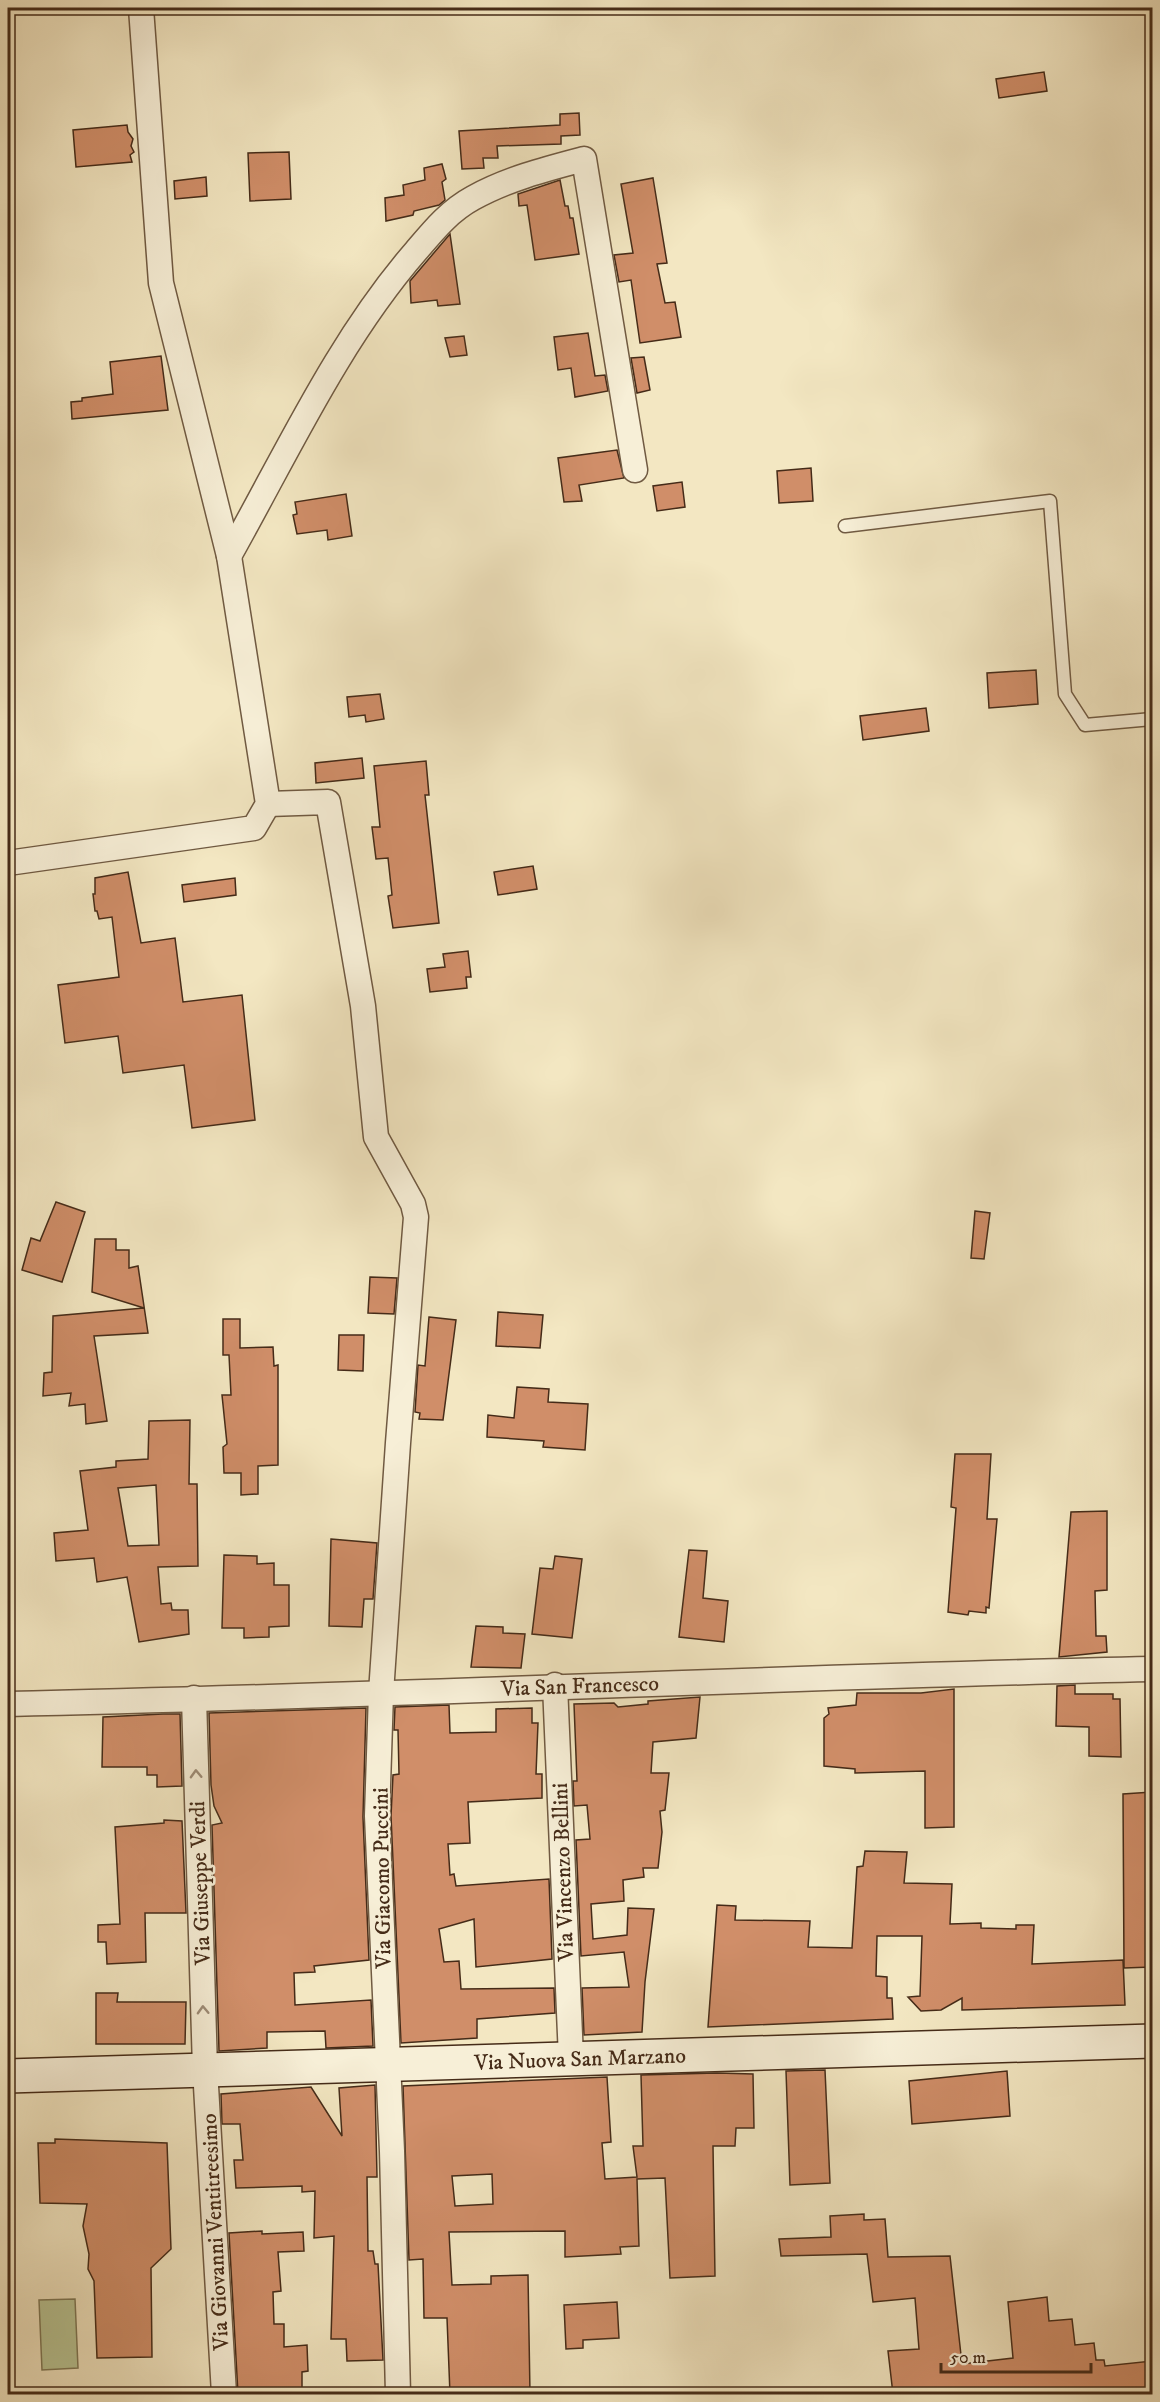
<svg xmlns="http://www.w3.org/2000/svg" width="1160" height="2402" font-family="'IM FELL DW Pica',serif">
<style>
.green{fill:#b9c695;stroke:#7f7856;stroke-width:1.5}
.building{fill:#d08e69;stroke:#452b18;stroke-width:1.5;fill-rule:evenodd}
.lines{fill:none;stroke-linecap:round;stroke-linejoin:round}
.lane-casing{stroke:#705a42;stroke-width:15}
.street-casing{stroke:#705a42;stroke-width:27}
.secondary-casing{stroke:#452b18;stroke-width:36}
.lane{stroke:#f7efd7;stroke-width:12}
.street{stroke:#f7efd7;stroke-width:24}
.secondary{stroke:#f7efd7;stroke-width:33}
.oneway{stroke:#9e8d78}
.labels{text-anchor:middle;stroke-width:5;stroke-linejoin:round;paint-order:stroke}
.street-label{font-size:22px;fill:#452b18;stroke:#f7efd7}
</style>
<rect width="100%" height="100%" fill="#f3e7c2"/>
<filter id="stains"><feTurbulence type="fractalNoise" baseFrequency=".00333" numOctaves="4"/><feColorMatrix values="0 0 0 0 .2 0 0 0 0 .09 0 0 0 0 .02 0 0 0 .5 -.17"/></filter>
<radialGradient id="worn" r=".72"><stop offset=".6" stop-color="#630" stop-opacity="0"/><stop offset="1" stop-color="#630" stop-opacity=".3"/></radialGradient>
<polygon class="green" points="75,2299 78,2368 42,2370 39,2300"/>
<g class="building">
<polygon points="1044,72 1047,91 999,98 996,79"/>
<polygon points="579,113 580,135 561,136 561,144 497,146 498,158 483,158 484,168 462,169 459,131 560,125 560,114"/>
<polygon points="127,125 128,132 133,139 131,146 134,152 130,155 132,162 76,167 73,130"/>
<polygon points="289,152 291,199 250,201 248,153"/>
<polygon points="442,164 446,179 442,182 445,200 439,205 414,211 413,215 386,221 385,198 404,195 403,185 425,180 424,168"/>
<polygon points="206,177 207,196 175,199 174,181"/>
<polygon points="653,178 667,263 657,264 665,303 675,302 681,337 640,343 631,280 619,282 614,255 633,253 621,184"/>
<polygon points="560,180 565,206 568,206 570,218 573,218 579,254 535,260 527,205 519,206 518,194"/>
<polygon points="450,234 460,304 438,306 437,300 411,303 410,281"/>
<polygon points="588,333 595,376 605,375 608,391 575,397 571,368 558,370 554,337"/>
<polygon points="464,336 467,355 450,357 445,338"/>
<polygon points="161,356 168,410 72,419 71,402 82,401 82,398 113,394 110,362"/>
<polygon points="644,357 650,390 637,393 631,358"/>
<polygon points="617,450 624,478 579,485 582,501 564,502 558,458"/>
<polygon points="811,468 813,501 779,503 777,471"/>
<polygon points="682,482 685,507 657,511 653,486"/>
<polygon points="346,494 352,536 328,540 327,530 297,534 293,515 297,514 295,502"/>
<polygon points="1036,670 1038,704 989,708 987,673"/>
<polygon points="380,694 384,719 366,722 365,715 349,717 347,697"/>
<polygon points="926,708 929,731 863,740 860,716"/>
<polygon points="362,758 364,778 316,783 315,763"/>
<polygon points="426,761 429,795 425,795 439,923 393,928 388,896 392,895 388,858 376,859 372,827 380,827 374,766"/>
<polygon points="533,866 537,889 498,895 494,872"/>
<polygon points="128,872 141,943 175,938 183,1002 242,995 255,1120 192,1128 184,1065 123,1073 118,1036 65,1043 58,985 119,977 112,917 99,919 97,911 95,911 93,894 95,894 95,878"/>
<polygon points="235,878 236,895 184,902 182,885"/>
<polygon points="468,951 471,977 466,977 467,988 430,992 427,969 445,967 443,954"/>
<polygon points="56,1202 85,1212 62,1282 22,1270 31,1238 40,1241"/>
<polygon points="975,1211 990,1213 984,1259 971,1258"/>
<polygon points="95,1239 116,1239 116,1250 129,1250 129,1268 138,1266 148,1333 94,1336 107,1421 86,1424 85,1404 69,1406 71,1393 43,1396 44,1373 52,1372 53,1316 144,1308 92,1292"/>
<polygon points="370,1277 397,1278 394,1314 368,1313"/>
<polygon points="498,1312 543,1315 540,1348 496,1346"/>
<polygon points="429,1317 456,1320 443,1420 419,1419 420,1413 415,1412 418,1365 425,1366"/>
<polygon points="223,1319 240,1319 240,1348 273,1347 274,1366 278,1365 278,1465 258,1466 258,1494 241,1495 241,1473 224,1473 223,1447 227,1444 222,1395 231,1395 229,1355 223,1355"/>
<polygon points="339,1335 364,1335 363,1371 338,1370"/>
<polygon points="517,1387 549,1389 548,1402 588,1404 585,1450 543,1447 544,1441 487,1437 488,1415 514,1418"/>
<path d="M190 1420 189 1484H197L198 1566 158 1567 161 1604 171 1603 172 1610H188L189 1634 139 1642 127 1577 97 1582 94 1558 56 1561 54 1533 88 1530 80 1471 116 1467V1461L148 1459 149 1421ZM156 1485 159 1545 128 1546 118 1488Z"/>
<polygon points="955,1454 991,1454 987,1519 997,1519 989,1608 986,1607 986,1613 969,1611 968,1615 948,1612 956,1508 951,1507"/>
<polygon points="1107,1511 1107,1590 1095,1591 1096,1636 1106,1636 1107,1652 1059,1657 1071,1512"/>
<polygon points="331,1539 377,1543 373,1599 364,1599 362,1627 329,1626"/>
<polygon points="689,1550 707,1551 703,1598 728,1601 724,1642 679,1637"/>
<polygon points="224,1555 257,1556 257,1564 274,1563 274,1585 289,1585 289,1626 269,1627 269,1637 244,1638 244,1628 222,1628"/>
<polygon points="555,1556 582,1559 572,1638 532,1634 540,1568 553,1569"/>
<polygon points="476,1626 503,1627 503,1633 525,1634 521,1668 471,1667"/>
<polygon points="1075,1685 1075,1694 1113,1694 1113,1699 1120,1699 1121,1757 1089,1756 1089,1727 1056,1726 1057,1686"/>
<polygon points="954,1689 954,1827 925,1828 925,1771 855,1773 855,1769 824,1766 824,1718 829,1714 828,1708 856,1705 857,1693 921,1693"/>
<polygon points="700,1697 696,1738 653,1742 651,1773 669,1773 665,1810 660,1811 662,1832 658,1868 643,1868 644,1877 623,1880 624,1901 591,1904 593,1939 627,1935 628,1908 654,1909 645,1982 642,2032 584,2035 582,1988 629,1987 624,1952 581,1956 576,1840 590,1839 587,1805 574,1806 573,1781 577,1781 574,1704 614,1703 618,1707 648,1704 648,1701"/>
<polygon points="449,1705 450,1733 496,1732 496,1709 532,1708 532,1723 538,1723 536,1774 542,1774 542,1798 468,1802 470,1843 448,1844 450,1875 454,1874 456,1886 549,1879 552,1959 476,1967 474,1919 439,1929 444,1962 459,1961 461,1989 554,1988 555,2013 477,2019 477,2038 401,2043 391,1816 393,1775 399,1774 398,1730 394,1730 395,1707"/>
<polygon points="366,1708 363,1817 369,1960 314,1966 315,1972 294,1973 295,2005 371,2000 373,2046 326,2048 325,2031 267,2032 267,2048 219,2051 212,1825 222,1823 214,1806 211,1785 209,1713"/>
<polygon points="163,1714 180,1714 182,1786 157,1787 157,1775 147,1775 147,1767 102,1767 103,1717"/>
<polygon points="1152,1792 1152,1967 1124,1968 1123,1794"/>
<polygon points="164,1820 182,1821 186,1913 145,1913 146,1962 107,1964 106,1942 98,1942 98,1925 120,1924 115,1827 164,1823"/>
<polygon points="865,1851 907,1852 904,1883 952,1884 950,1924 981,1923 981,1928 1016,1929 1016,1925 1034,1925 1032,1964 1123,1960 1125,2005 962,2010 962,1998 941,2010 921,2011 908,1997 920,1996 922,1936 877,1936 876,1976 887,1977 887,1998 892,1998 893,2019 708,2027 717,1905 736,1906 735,1920 810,1921 808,1947 852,1948 857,1867 863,1866"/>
<polygon points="96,1993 118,1993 117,2002 186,2002 185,2044 96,2044"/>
<polygon points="825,2070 830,2183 790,2185 786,2071"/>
<polygon points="1007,2071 1010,2116 912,2124 909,2081"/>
<path d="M717 2073 753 2074 754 2128H736L735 2146H713L715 2276 670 2278 665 2178 637 2179 639 2246 620 2247 621 2254 565 2257V2231L449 2232 452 2285 491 2284V2276L528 2275 530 2394H450L447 2318H424L423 2259 409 2260 403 2086 607 2077 611 2142 602 2143 605 2179 637 2177 633 2146H643L641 2075ZM492 2174 493 2204 455 2206 452 2176Z"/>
<polygon points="375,2085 377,2177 367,2177 368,2251 373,2251 375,2264 378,2264 383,2360 347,2361 346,2339 331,2339 334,2236 314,2238 315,2191 302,2192 302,2186 236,2188 234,2160 243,2160 240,2124 222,2124 221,2094 311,2087 342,2136 339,2088"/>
<polygon points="55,2139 167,2143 171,2249 151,2268 152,2357 97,2358 94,2281 88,2269 89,2254 83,2226 87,2204 40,2203 38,2143 55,2143"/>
<polygon points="864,2214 864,2220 885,2219 888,2257 950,2256 962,2364 1013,2358 1008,2302 1047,2297 1049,2321 1072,2319 1075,2345 1094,2343 1096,2360 1104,2360 1105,2366 1152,2361 1152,2394 966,2394 966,2390 927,2394 893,2394 888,2351 919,2349 915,2298 873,2302 867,2254 781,2256 779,2239 831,2237 830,2216"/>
<polygon points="262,2231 262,2234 303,2232 304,2251 278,2252 281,2291 273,2292 274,2324 284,2324 284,2347 307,2345 308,2371 302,2372 302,2394 238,2394 229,2233"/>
<polygon points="617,2302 619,2338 583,2340 583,2348 566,2349 564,2305"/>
</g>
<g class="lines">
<g class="lane-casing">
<polyline id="lane" points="845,526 1050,501 1065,694 1085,725 1152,719"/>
</g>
<g class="street-casing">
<g id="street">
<path d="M229 556C287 453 338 341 416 251 433 231 449 211 473 198 507 179 546 169 584 159L635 470"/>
<polyline points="268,804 328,802 363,1006 376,1137 413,1204 416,1217 398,1443 381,1693 377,1816 392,2151 398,2394"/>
<polyline points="8,863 254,828 268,804 229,556 161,283 141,8"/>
<polyline points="555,1685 571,2058"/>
<polyline points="194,1698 205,2069 224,2394"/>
<path d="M8 1704C389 1696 771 1677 1152 1669"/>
</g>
</g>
<g class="secondary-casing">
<polyline id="secondary" points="8,2076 1152,2041"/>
</g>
<use href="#lane" class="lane"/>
<use href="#street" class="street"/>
<use href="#secondary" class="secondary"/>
</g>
<defs><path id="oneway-chevron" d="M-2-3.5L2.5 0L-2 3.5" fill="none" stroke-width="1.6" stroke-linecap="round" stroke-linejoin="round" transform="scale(1.5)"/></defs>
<g class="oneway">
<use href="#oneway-chevron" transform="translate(196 1774) rotate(-92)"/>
<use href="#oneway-chevron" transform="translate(203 2010) rotate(-92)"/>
</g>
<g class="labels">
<g class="street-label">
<text transform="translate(580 1685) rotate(-2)" y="8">Via San Francesco</text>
<text transform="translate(562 1872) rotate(-92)" y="8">Via Vincenzo Bellini</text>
<text transform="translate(381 1878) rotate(-91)" y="8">Via Giacomo Puccini</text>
<text transform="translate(199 1883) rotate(-92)" y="8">Via Giuseppe Verdi</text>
<text transform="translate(580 2058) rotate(-2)" y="8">Via Nuova San Marzano</text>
<text transform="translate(214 2232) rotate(-93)" y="8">Via Giovanni Ventitreesimo</text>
</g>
</g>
<rect width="1160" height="2402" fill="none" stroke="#f3e7c2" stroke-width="30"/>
<rect x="9" y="9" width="1142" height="2384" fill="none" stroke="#452b18" stroke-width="3"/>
<rect x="15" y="15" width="1130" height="2372" fill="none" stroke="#452b18" stroke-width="1.5"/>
<path d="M941 2363v9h150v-9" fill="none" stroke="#452b18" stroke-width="3"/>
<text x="950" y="2363" font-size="18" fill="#452b18" stroke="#f7efd7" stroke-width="4.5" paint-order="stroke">50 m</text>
<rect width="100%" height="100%" filter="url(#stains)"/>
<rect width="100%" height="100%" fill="url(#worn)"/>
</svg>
